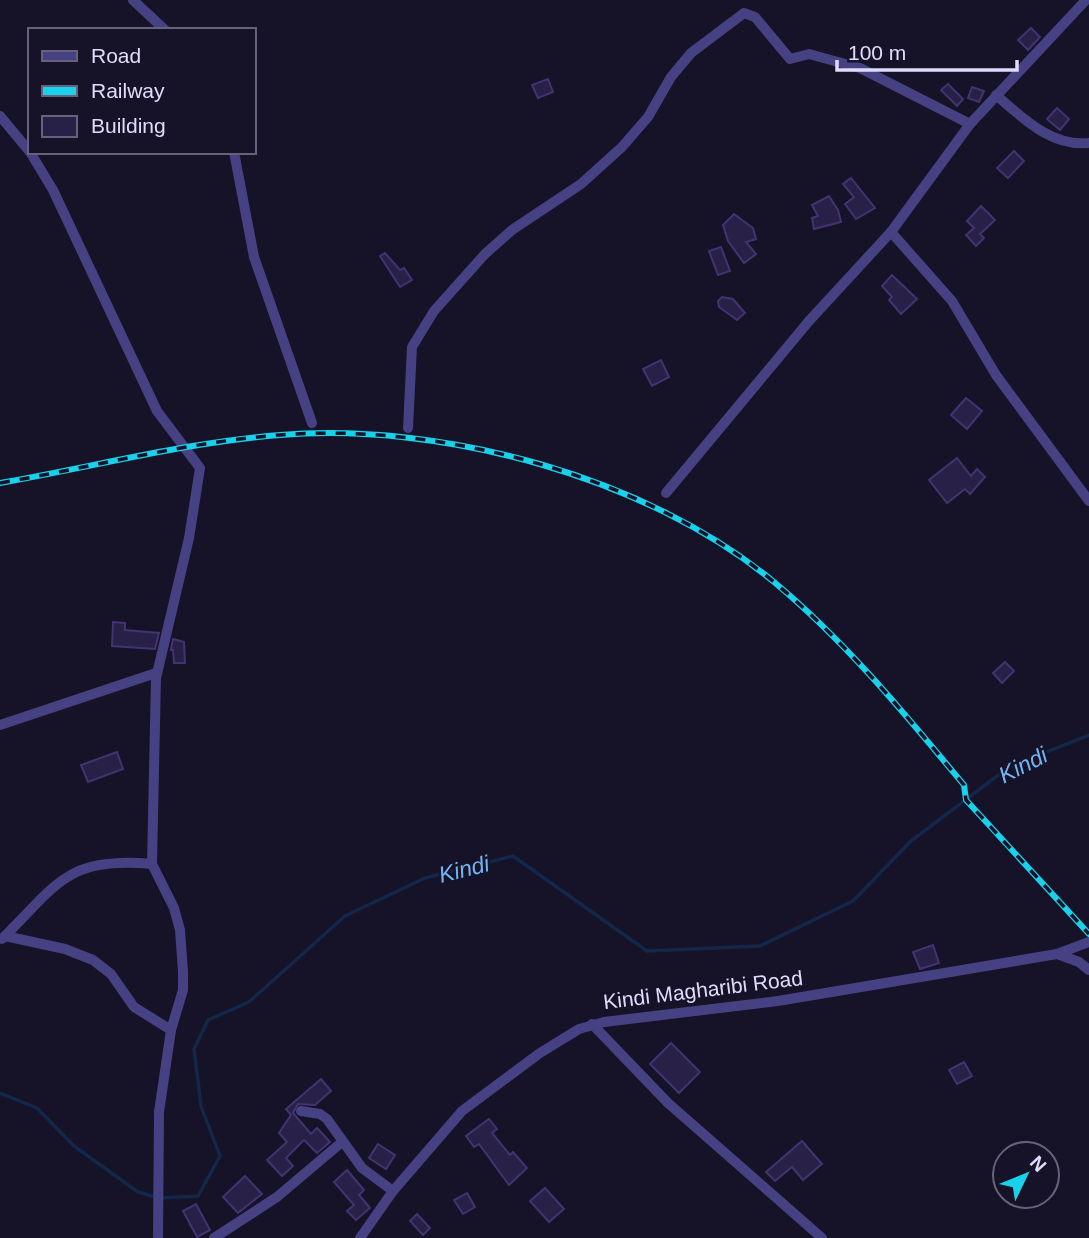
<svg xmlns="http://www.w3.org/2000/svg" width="1089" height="1238" font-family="Arial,sans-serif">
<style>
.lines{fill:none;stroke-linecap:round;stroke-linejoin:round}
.stream{stroke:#13274a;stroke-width:3.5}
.building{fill:#282047;stroke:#413471;stroke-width:2}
.street{stroke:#454182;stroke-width:10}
.rail-casing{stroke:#18d2ec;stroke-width:6}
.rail{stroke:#161227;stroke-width:3.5;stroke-dasharray:10;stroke-linecap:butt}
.labels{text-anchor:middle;stroke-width:5;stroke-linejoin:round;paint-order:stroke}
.street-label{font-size:21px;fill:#e0dbfc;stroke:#161227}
.water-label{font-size:23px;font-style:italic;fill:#72b5f3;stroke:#161227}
</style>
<rect width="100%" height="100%" fill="#161227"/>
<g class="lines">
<polyline class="stream" points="0,1093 37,1108 74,1146 138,1192 159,1198 198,1196 220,1156 201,1106 194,1049 208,1020 249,1002 345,916 425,878 513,856 647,951 760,946 853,901 911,841 1009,767 1089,735"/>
</g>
<g class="building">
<polygon points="1031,28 1040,37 1028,50 1018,40"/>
<polygon points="548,79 553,92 538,98 532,85"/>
<polygon points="948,84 963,99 957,106 941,90"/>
<polygon points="972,87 984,91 979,102 968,98"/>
<polygon points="1057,108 1069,119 1060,130 1047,119"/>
<polygon points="1014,151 1024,161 1008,178 997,168"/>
<polygon points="851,178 875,208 856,219 845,204 854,197 843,184"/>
<polygon points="829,196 838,210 841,222 814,229 812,218 818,216 812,205"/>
<polygon points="981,206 995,220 980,234 984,238 976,246 966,235 974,228 967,221"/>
<polygon points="734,214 753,228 756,239 746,242 756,254 744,263 728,241 723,225"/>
<polygon points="721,247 730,271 718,275 709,251"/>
<polygon points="385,253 400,270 404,268 412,280 400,287 380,256"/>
<polygon points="892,275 917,299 901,314 889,300 892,297 882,286"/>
<polygon points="722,297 733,299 745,313 737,320 719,307 718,301"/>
<polygon points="661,360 669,377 652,386 643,369"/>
<polygon points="966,398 982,411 967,429 951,415"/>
<polygon points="957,458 971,476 977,469 985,477 970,494 965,489 947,503 929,480"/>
<polygon points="113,622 125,623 125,630 159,633 155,649 112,646"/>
<polygon points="173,639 184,642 185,663 174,663 173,650 171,650"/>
<polygon points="1005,662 1014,671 1002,683 993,673"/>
<polygon points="117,752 123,769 88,782 81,765"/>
<polygon points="933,945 939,963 920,969 913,952"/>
<polygon points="671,1043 700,1072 679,1093 650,1064"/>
<polygon points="964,1062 972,1076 957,1084 949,1070"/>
<polygon points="321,1079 331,1091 315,1105 298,1104 293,1113 311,1134 317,1128 330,1142 317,1153 304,1140 286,1158 293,1166 282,1176 267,1160 287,1142 279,1133 291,1115 286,1109"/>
<polygon points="489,1119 497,1129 492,1133 510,1155 513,1152 527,1168 509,1185 479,1144 474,1147 466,1136"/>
<polygon points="802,1141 822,1164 803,1180 792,1167 775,1181 766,1172"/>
<polygon points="378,1144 395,1155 386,1169 369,1158"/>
<polygon points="347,1170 364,1190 359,1195 370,1208 356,1220 347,1211 354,1205 334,1182"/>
<polygon points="245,1176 262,1194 238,1213 223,1197"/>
<polygon points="545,1188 564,1209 549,1222 530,1201"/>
<polygon points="467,1193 475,1207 463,1214 454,1200"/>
<polygon points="196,1204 210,1230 197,1237 183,1211"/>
<polygon points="417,1214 430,1228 423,1235 410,1221"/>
</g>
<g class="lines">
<g class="street">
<polyline points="133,0 165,30"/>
<path d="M996 95C1023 118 1051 147 1089 143"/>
<polyline points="0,116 30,152"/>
<polyline points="30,152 53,190 157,411 200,468 189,538 156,678 152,864 174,908 180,930 183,972 183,990 171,1030 159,1112 158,1238"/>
<polyline points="234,152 254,257 312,423"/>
<polyline points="891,232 952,301 996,375 1089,501"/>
<polyline points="408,428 412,347 434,311 485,254 512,230 581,184 622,147 648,117 671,77 691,53 744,13 755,17 790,59 809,54 860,68 970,124"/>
<polyline points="666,493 809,321 891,232 970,124 1086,0"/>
<polyline points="0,725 156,673"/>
<polyline points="5,936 65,949 93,960 111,974 134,1007 171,1030"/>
<path d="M2 939C57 885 66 856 152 864"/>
<polyline points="1057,954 1089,942"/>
<polyline points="592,1024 668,1103 822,1238"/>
<polyline points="301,1111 320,1114 327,1119 362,1168 393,1191"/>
<polyline points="214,1238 277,1197 342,1142"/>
<polyline points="360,1238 393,1191 462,1111 540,1053 579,1029 604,1022 778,1001 1057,954 1079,962 1089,970"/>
</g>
<g class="rail-casing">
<path id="rail" d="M0 483C93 467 187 442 280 435 443 422 647 477 774 582 846 642 904 713 964 785L966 800 1089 934"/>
</g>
<use href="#rail" class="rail"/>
</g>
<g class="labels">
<g class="street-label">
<text transform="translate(703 990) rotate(-7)" y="7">Kindi Magharibi Road</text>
</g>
<g class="water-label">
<text transform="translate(1023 765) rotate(-27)" y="8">Kindi</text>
<text transform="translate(464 869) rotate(-14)" y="8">Kindi</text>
</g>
</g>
<rect x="28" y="28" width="228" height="126" fill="#161227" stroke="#67627c" stroke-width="2"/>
<rect x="42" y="51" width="35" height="10" fill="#454182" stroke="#67627c" stroke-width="2"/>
<text x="91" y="63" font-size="21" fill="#e0dbfc">Road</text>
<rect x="42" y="86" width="35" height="10" fill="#18d2ec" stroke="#67627c" stroke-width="2"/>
<text x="91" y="98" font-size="21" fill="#e0dbfc">Railway</text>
<rect x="42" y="116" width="35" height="21" fill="#282047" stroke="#67627c" stroke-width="2"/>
<text x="91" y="133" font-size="21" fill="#e0dbfc">Building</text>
<g transform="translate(1026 1175) rotate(47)"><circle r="33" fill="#161227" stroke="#67627c" stroke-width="2"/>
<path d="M0-5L12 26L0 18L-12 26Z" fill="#18d2ec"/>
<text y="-10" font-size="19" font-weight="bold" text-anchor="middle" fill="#e0dbfc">N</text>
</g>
<path d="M837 60v10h180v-10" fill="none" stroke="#e0dbfc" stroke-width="3.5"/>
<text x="848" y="60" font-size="21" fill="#e0dbfc" stroke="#161227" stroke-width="5" paint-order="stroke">100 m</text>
</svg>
